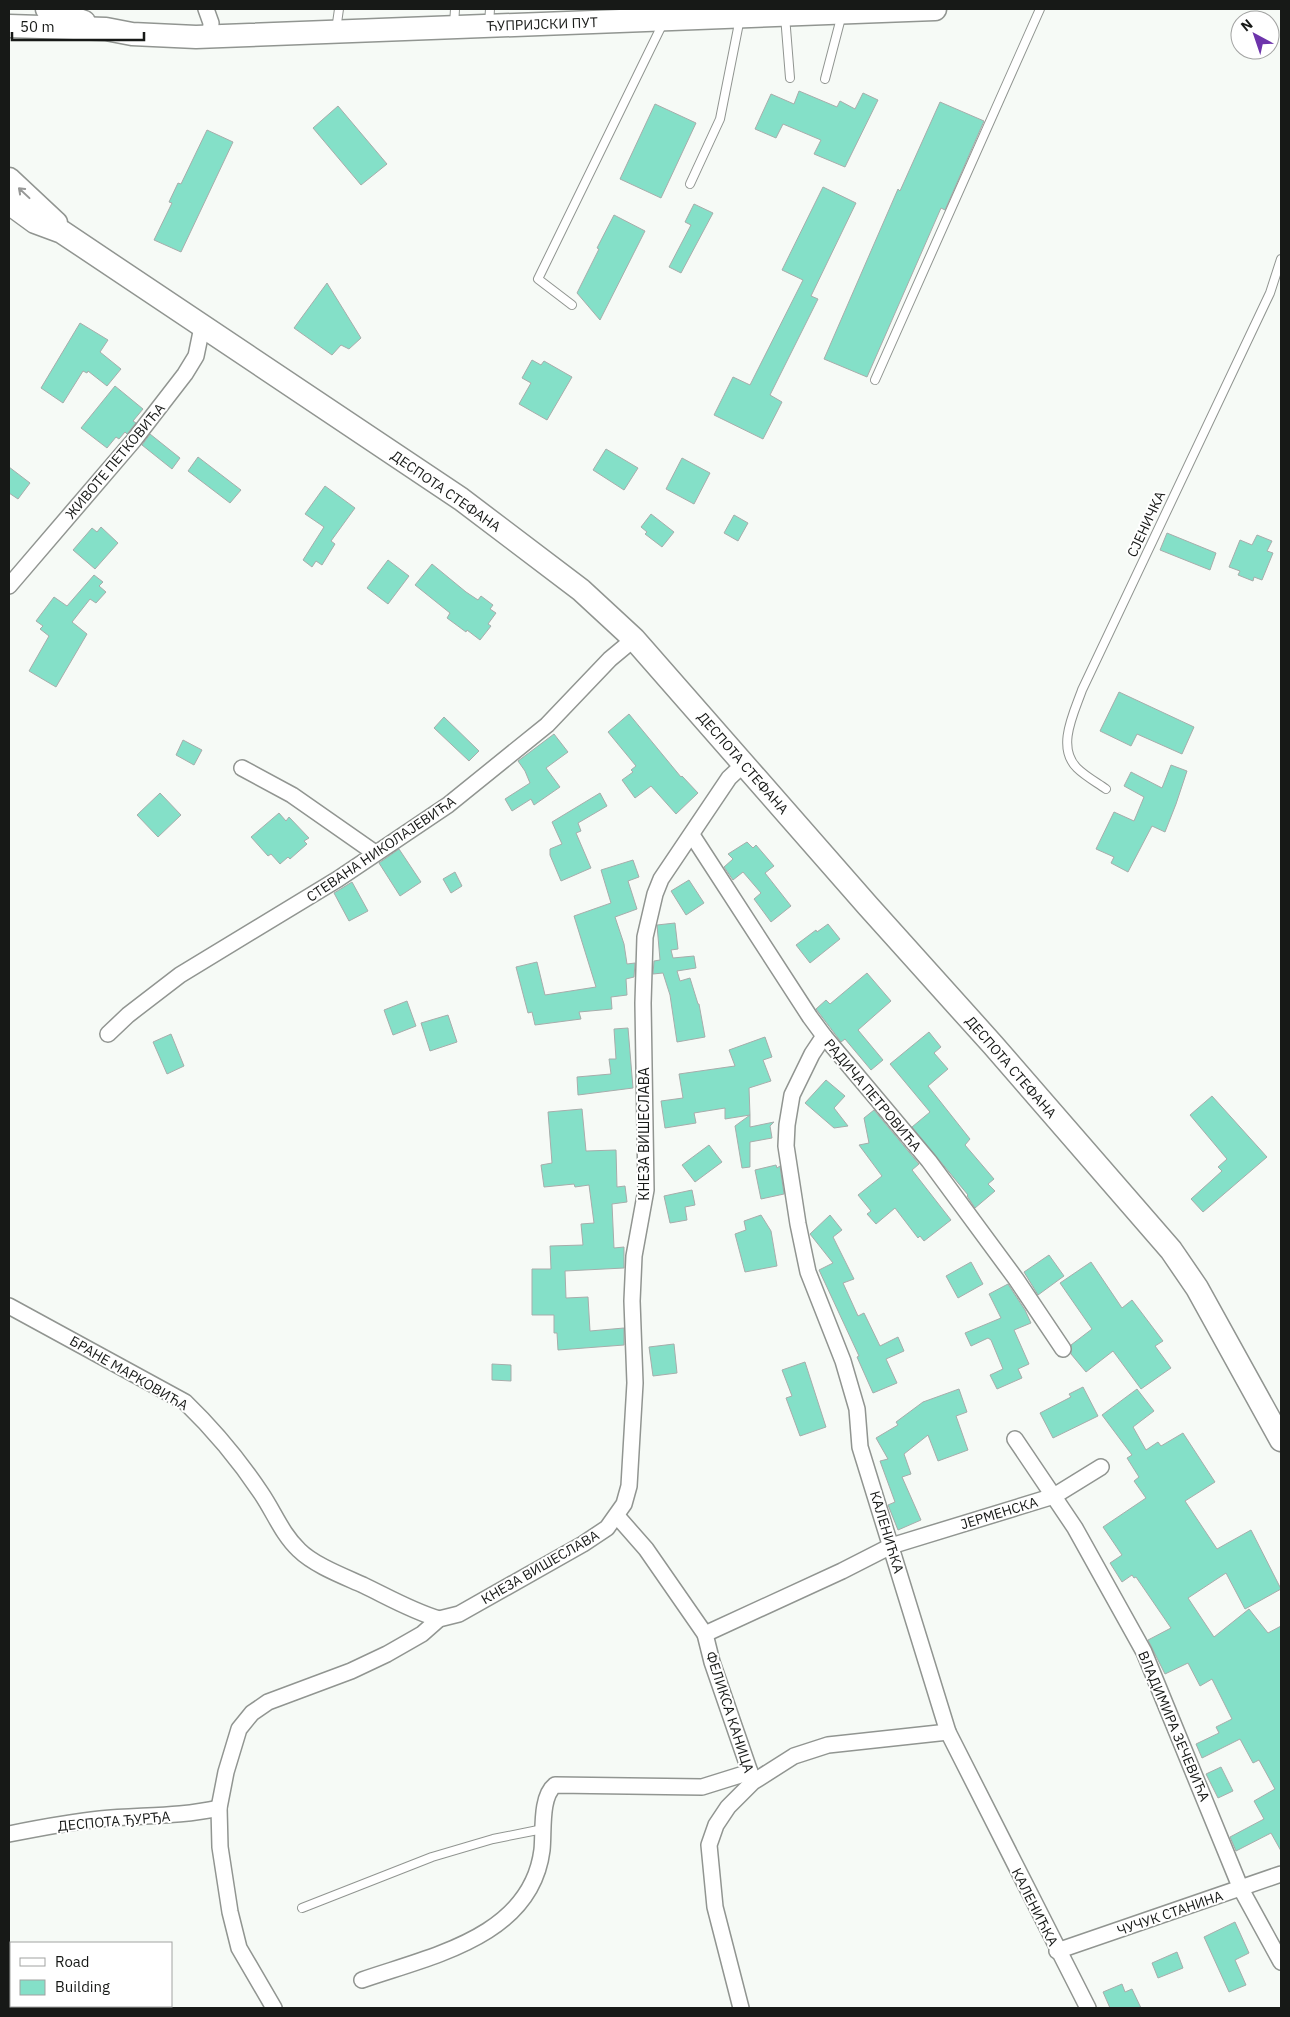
<svg xmlns="http://www.w3.org/2000/svg" width="1290" height="2017" font-family="'IBM Plex Sans',sans-serif">
<style>
.building{fill:#84e0c8;stroke:#a7adab}
.lines{fill:none;stroke-linecap:round;stroke-linejoin:round}
.lane-casing{stroke:#919591;stroke-width:10}
.street-casing{stroke:#919591;stroke-width:18}
.secondary-casing{stroke:#919591;stroke-width:25}
.lane{stroke:#fff;stroke-width:8}
.street{stroke:#fff;stroke-width:15}
.secondary{stroke:#fff;stroke-width:22}
.oneway{stroke:#979897}
.labels{text-anchor:middle;stroke-width:4;stroke-linejoin:round;paint-order:stroke}
.street-label{font-size:14px;fill:#171917;stroke:#fff}
</style>
<rect width="100%" height="100%" fill="#f6faf6"/>
<g class="building">
<polygon points="799,91 837,107 840,101 855,109 863,93 878,100 845,167 814,154 821,140 783,124 776,138 755,129 771,94 794,104"/>
<polygon points="940,102 984,121 945,210 941,208 867,377 824,359 898,189 900,191"/>
<polygon points="655,104 696,123 661,198 620,179"/>
<polygon points="338,106 387,164 361,185 313,128"/>
<polygon points="207,130 233,142 181,252 154,240 172,203 169,202 178,183 181,184"/>
<polygon points="823,187 856,203 811,296 818,299 770,395 782,402 763,439 714,415 733,377 750,385 803,280 782,270"/>
<polygon points="694,204 713,213 681,273 669,267 691,225 685,222"/>
<polygon points="614,215 645,231 600,320 577,293 599,249 597,248"/>
<polygon points="327,283 361,338 349,349 341,345 332,355 294,328"/>
<polygon points="80,323 108,340 100,352 121,369 107,386 88,371 87,373 83,371 63,403 41,388"/>
<polygon points="532,360 541,365 544,361 572,377 547,420 519,404 531,383 522,378"/>
<polygon points="115,386 143,409 133,421 136,423 127,434 125,432 119,439 116,437 107,448 81,428"/>
<polygon points="150,434 180,458 172,469 142,445"/>
<polygon points="606,449 638,468 624,490 593,470"/>
<polygon points="198,457 241,490 230,503 188,471"/>
<polygon points="682,458 710,473 694,504 666,489"/>
<polygon points="9,467 30,483 18,499 9,493"/>
<polygon points="325,486 355,508 331,541 335,544 322,565 316,561 312,567 303,560 324,527 305,514"/>
<polygon points="651,514 674,532 662,547 645,534 647,532 641,527"/>
<polygon points="734,515 748,523 738,541 724,533"/>
<polygon points="101,527 118,543 95,569 73,550 92,528 97,532"/>
<polygon points="1167,533 1216,553 1210,570 1160,550"/>
<polygon points="1257,535 1272,541 1267,551 1273,553 1262,580 1254,577 1253,581 1238,575 1240,571 1229,567 1240,540 1252,545"/>
<polygon points="388,560 409,576 388,604 367,588"/>
<polygon points="432,564 466,592 478,600 481,596 493,605 490,609 496,613 488,624 491,626 480,640 467,630 466,632 447,618 450,613 415,585"/>
<polygon points="94,575 103,582 99,586 106,592 96,603 90,599 72,622 87,634 56,687 29,671 49,636 40,629 43,626 36,621 54,597 67,606"/>
<polygon points="1119,692 1194,727 1182,754 1137,734 1131,746 1100,731"/>
<polygon points="629,714 681,777 682,776 698,793 676,814 651,786 635,798 622,780 633,772 631,770 636,766 608,732"/>
<polygon points="444,717 479,751 469,761 434,728"/>
<polygon points="554,734 568,752 546,768 560,787 534,805 531,799 512,811 505,799 530,783 525,771 518,761"/>
<polygon points="183,740 202,750 194,765 176,755"/>
<polygon points="1171,765 1187,771 1176,804 1165,832 1152,826 1128,872 1111,863 1114,857 1096,849 1114,812 1134,821 1144,797 1124,786 1131,772 1162,788"/>
<polygon points="160,793 181,815 158,837 137,815"/>
<polygon points="600,793 607,806 578,823 581,831 576,833 591,868 561,881 550,855 550,849 562,844 552,822"/>
<polygon points="279,813 286,821 289,817 309,838 304,841 307,844 290,859 288,857 280,864 271,854 268,856 251,837"/>
<polygon points="747,842 753,848 756,845 774,866 765,873 791,906 771,922 754,899 761,893 743,872 733,880 724,867 733,859 728,854"/>
<polygon points="399,849 421,882 400,896 379,863"/>
<polygon points="633,860 639,877 628,881 637,909 615,917 624,944 627,964 635,963 634,977 626,979 627,995 611,997 612,1009 579,1012 581,1019 535,1025 532,1012 528,1013 516,967 537,962 545,995 596,987 574,916 611,903 601,870"/>
<polygon points="455,872 462,886 451,893 443,879"/>
<polygon points="689,880 704,903 686,915 671,891"/>
<polygon points="352,882 368,911 349,921 334,893"/>
<polygon points="675,923 678,949 671,950 673,958 694,956 696,968 677,971 680,981 690,978 698,1004 699,1004 705,1037 677,1042 670,995 663,973 653,974 654,961 660,960 657,925"/>
<polygon points="828,924 840,939 810,963 796,945 816,930 817,932"/>
<polygon points="867,973 891,1001 858,1030 883,1060 871,1070 845,1039 841,1042 816,1009 826,1000 830,1004"/>
<polygon points="407,1001 416,1026 393,1035 384,1010"/>
<polygon points="448,1015 457,1042 430,1051 421,1023"/>
<polygon points="628,1028 633,1088 578,1095 577,1077 611,1074 609,1059 616,1059 614,1029"/>
<polygon points="929,1032 941,1047 934,1053 948,1069 928,1086 970,1139 965,1145 994,1179 988,1184 995,1191 975,1208 967,1196 968,1195 912,1127 930,1112 890,1064"/>
<polygon points="171,1034 184,1066 167,1074 153,1042"/>
<polygon points="765,1037 772,1057 763,1060 771,1081 749,1088 750,1115 725,1119 725,1108 694,1113 696,1123 665,1128 661,1101 683,1098 679,1074 735,1066 729,1050"/>
<polygon points="826,1080 845,1096 834,1108 848,1126 834,1128 805,1103"/>
<polygon points="1212,1096 1267,1157 1203,1212 1191,1199 1222,1171 1218,1167 1227,1159 1190,1115"/>
<polygon points="582,1109 586,1151 616,1150 617,1187 625,1186 627,1202 612,1204 614,1248 624,1247 624,1268 565,1271 566,1298 588,1297 590,1331 624,1328 624,1345 558,1350 557,1333 554,1333 554,1315 532,1315 532,1269 551,1269 550,1246 583,1245 581,1224 594,1223 589,1185 575,1187 574,1184 544,1187 541,1165 552,1163 548,1112"/>
<polygon points="874,1110 919,1164 912,1170 951,1220 924,1241 920,1236 918,1238 895,1208 876,1224 867,1214 871,1211 858,1195 882,1176 859,1145 869,1143 864,1118"/>
<polygon points="750,1115 750,1127 774,1122 770,1126 772,1138 750,1142 750,1167 742,1168 735,1126"/>
<polygon points="709,1145 722,1162 695,1182 682,1165"/>
<polygon points="776,1165 777,1168 780,1166 784,1194 761,1199 755,1170"/>
<polygon points="692,1190 695,1205 685,1207 687,1220 670,1223 664,1196"/>
<polygon points="761,1215 771,1231 777,1266 745,1272 735,1234 746,1230 744,1221"/>
<polygon points="830,1215 842,1230 833,1237 854,1279 843,1283 858,1316 864,1313 880,1346 898,1337 904,1351 886,1359 897,1383 873,1393 857,1357 859,1356 819,1270 833,1263 810,1234"/>
<polygon points="1049,1255 1064,1276 1038,1295 1024,1272"/>
<polygon points="971,1262 983,1284 958,1298 946,1276"/>
<polygon points="1091,1262 1122,1308 1132,1300 1163,1341 1155,1346 1171,1368 1141,1389 1113,1351 1086,1372 1071,1354 1071,1345 1092,1329 1060,1283"/>
<polygon points="1008,1284 1025,1310 1031,1323 1014,1330 1029,1364 1018,1369 1022,1378 997,1389 990,1375 1003,1369 991,1340 988,1338 971,1346 965,1333 1001,1318 989,1294"/>
<polygon points="674,1344 677,1373 653,1376 649,1347"/>
<polygon points="805,1362 826,1427 800,1436 786,1398 792,1396 782,1370"/>
<polygon points="492,1364 511,1365 511,1381 492,1380"/>
<polygon points="1083,1387 1098,1416 1053,1438 1040,1413 1071,1397 1069,1394"/>
<polygon points="959,1389 967,1412 956,1416 968,1450 938,1461 928,1435 904,1454 911,1474 902,1477 921,1520 898,1530 888,1505 895,1502 880,1461 888,1459 876,1438 898,1425 896,1422 923,1402"/>
<polygon points="1137,1389 1154,1411 1133,1427 1146,1450 1158,1442 1161,1446 1183,1433 1215,1482 1185,1501 1217,1549 1251,1530 1281,1589 1245,1609 1226,1573 1188,1598 1214,1637 1249,1609 1268,1633 1281,1626 1281,1851 1271,1833 1236,1851 1230,1837 1264,1819 1254,1801 1275,1789 1259,1760 1253,1763 1240,1739 1202,1758 1196,1744 1219,1733 1216,1727 1232,1719 1212,1679 1200,1686 1188,1663 1165,1674 1148,1640 1171,1628 1136,1577 1134,1578 1132,1575 1122,1582 1110,1563 1122,1555 1103,1527 1146,1498 1134,1481 1139,1477 1127,1458 1132,1455 1102,1415"/>
<polygon points="1221,1767 1233,1791 1218,1798 1206,1774"/>
<polygon points="1235,1922 1249,1953 1235,1960 1246,1985 1229,1992 1204,1937"/>
<polygon points="1177,1952 1183,1968 1158,1978 1152,1963"/>
<polygon points="1122,1984 1125,1992 1132,1989 1141,2008 1110,2008 1103,1992"/>
</g>
<g class="lines">
<g class="lane-casing">
<g id="lane">
<polyline points="785,16 790,78"/>
<polyline points="489,24 490,9"/>
<polyline points="454,25 455,9"/>
<polyline points="336,30 339,9"/>
<polyline points="825,79 842,14"/>
<polyline points="690,184 720,119 740,18"/>
<polyline points="572,305 538,279 663,23"/>
<polyline points="875,380 1040,9"/>
<path d="M1106 789C1096 782 1085 776 1077 768 1056 747 1074 713 1082 690L1270 293 1281 259"/>
<polyline points="302,1908 432,1857 493,1839 543,1829"/>
</g>
</g>
<g class="street-casing">
<g id="street">
<polyline points="206,9 211,23 210,37"/>
<polyline points="9,586 134,440 185,374 196,356 202,327"/>
<polyline points="242,768 292,795 375,853"/>
<polyline points="692,835 810,1017 824,1036 929,1161 1016,1279 1063,1349"/>
<polyline points="108,1034 128,1015 180,975 338,879 448,805 547,725 610,659 634,639"/>
<polyline points="824,1036 812,1054 792,1095 787,1125 786,1146 798,1224 808,1272 843,1361 857,1409 860,1447 948,1732 1088,2008"/>
<path d="M9 1306 185 1402C214 1430 239 1460 261 1493 274 1512 282 1534 299 1550 314 1565 343 1576 363 1585 388 1597 412 1611 439 1619"/>
<polyline points="1015,1439 1075,1528 1144,1652 1241,1889 1281,1962"/>
<polyline points="617,1516 646,1549 705,1634 712,1662 753,1781"/>
<polyline points="705,1634 842,1571 891,1546 1054,1496 1101,1467"/>
<path d="M9 1834C39 1828 70 1822 100 1819 142 1815 178 1817 219 1808"/>
<polyline points="1057,1951 1281,1874"/>
<path d="M362 1980C431 1956 531 1937 542 1850 544 1831 540 1797 555 1785L702 1787 750 1772"/>
<polyline points="274,2008 239,1948 230,1912 220,1847 219,1808 226,1772 239,1729 252,1713 268,1702 351,1671 387,1654 422,1634 439,1619 459,1614 583,1544 607,1528 624,1504 629,1486 635,1383 632,1301 634,1256 646,1190 643,1003 645,937 655,894 661,879 729,778 744,764"/>
<polyline points="741,2008 715,1907 709,1845 716,1825 728,1807 753,1782 794,1756 828,1745 948,1732"/>
</g>
</g>
<g class="secondary-casing">
<g id="secondary">
<polyline points="47,9 84,22"/>
<polyline points="9,26 106,29 132,34 196,37 935,9"/>
<polyline points="9,179 56,223"/>
<polyline points="9,203 35,222 62,232 461,499 581,590 634,639 868,906 993,1045 1171,1250 1197,1288 1281,1440"/>
</g>
</g>
<use href="#lane" class="lane"/>
<use href="#street" class="street"/>
<use href="#secondary" class="secondary"/>
</g>
<defs><path id="oneway-shaft" d="M-6 0H5M1.5-3L5.5 0L1.5 3" fill="none" stroke-width="1.6" stroke-linecap="round" stroke-linejoin="round" transform="scale(1.25)"/></defs>
<use class="oneway" href="#oneway-shaft" transform="translate(24 193) rotate(-137)"/>
<g class="labels">
<g class="street-label">
<text transform="translate(542 24) rotate(-2)" y="5">ЋУПРИЈСКИ ПУТ</text>
<text transform="translate(115 461) rotate(-50)" y="5">ЖИВОТЕ ПЕТКОВИЋА</text>
<text transform="translate(446 491) rotate(35)" y="5">ДЕСПОТА СТЕФАНА</text>
<text transform="translate(1146 524) rotate(-65)" y="5">СЈЕНИЧКА</text>
<text transform="translate(743 763) rotate(49)" y="5">ДЕСПОТА СТЕФАНА</text>
<text transform="translate(381 849) rotate(-34)" y="5">СТЕВАНА НИКОЛАЈЕВИЋА</text>
<text transform="translate(1011 1067) rotate(49)" y="5">ДЕСПОТА СТЕФАНА</text>
<text transform="translate(873 1095) rotate(50)" y="5">РАДИЧА ПЕТРОВИЋА</text>
<text transform="translate(644 1134) rotate(-90)" y="5">КНЕЗА ВИШЕСЛАВА</text>
<text transform="translate(129 1373) rotate(30)" y="5">БРАНЕ МАРКОВИЋА</text>
<text transform="translate(999 1513) rotate(-17)" y="5">ЈЕРМЕНСКА</text>
<text transform="translate(887 1532) rotate(73)" y="5">КАЛЕНИЋКА</text>
<text transform="translate(540 1567) rotate(-30)" y="5">КНЕЗА ВИШЕСЛАВА</text>
<text transform="translate(730 1712) rotate(72)" y="5">ФЕЛИКСА КАНИЦА</text>
<text transform="translate(1174 1726) rotate(67)" y="5">ВЛАДИМИРА ЗЕЧЕВИЋА</text>
<text transform="translate(114 1821) rotate(-5)" y="5">ДЕСПОТА ЂУРЂА</text>
<text transform="translate(1035 1907) rotate(63)" y="5">КАЛЕНИЋКА</text>
<text transform="translate(1170 1913) rotate(-19)" y="5">ЧУЧУК СТАНИНА</text>
</g>
</g>
<rect width="1290" height="2017" fill="none" stroke="#171917" stroke-width="20"/>
<rect x="10" y="1942" width="162" height="65" fill="#ffffff" stroke="#a2a3a2"/>
<rect x="20" y="1958" width="25" height="8" fill="#ffffff" stroke="#a2a3a2"/>
<text x="55" y="1967" font-size="15" fill="#171917">Road</text>
<rect x="20" y="1980" width="25" height="15" fill="#84e0c8" stroke="#a2a3a2"/>
<text x="55" y="1992" font-size="15" fill="#171917">Building</text>
<g transform="translate(1255 35) rotate(320)"><circle r="24" fill="#ffffff" stroke="#a2a3a2"/>
<path d="M0-4L9 19L0 12L-9 19Z" fill="#6d34ab"/>
<text y="-8" font-size="14" font-weight="bold" text-anchor="middle" fill="#171917">N</text>
</g>
<path d="M12 32v8h132v-8" fill="none" stroke="#171917" stroke-width="2.5"/>
<text x="20" y="32" font-size="15" fill="#171917" stroke="#ffffff" stroke-width="4" paint-order="stroke">50 m</text>
</svg>
